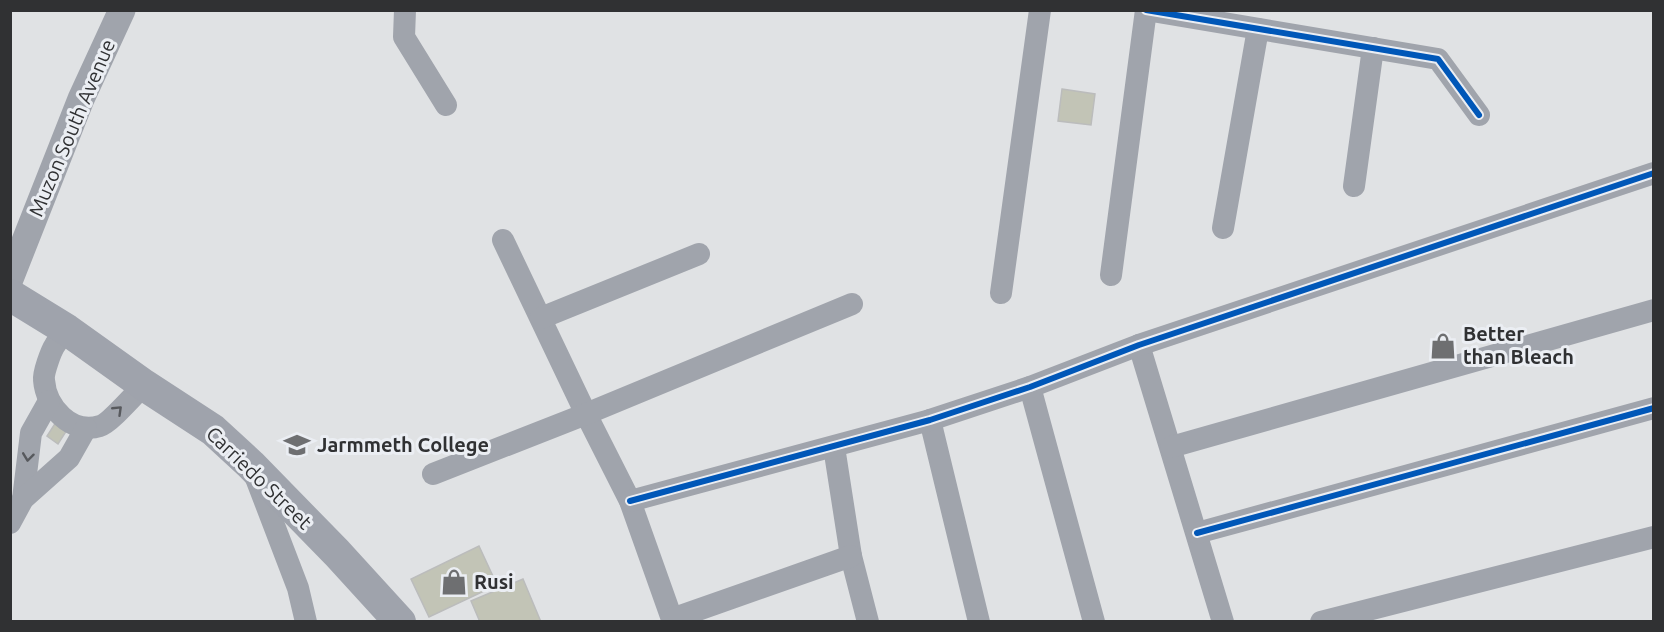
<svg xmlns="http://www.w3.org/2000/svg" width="1664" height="632" font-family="Ubuntu,sans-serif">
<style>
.building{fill:#c2c4b6;stroke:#bbbcbc;stroke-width:1.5}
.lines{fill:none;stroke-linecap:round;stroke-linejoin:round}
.minor{stroke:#a0a4ac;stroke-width:22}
.tertiary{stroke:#a0a4ac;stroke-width:27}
.secondary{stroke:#9fa3ac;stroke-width:32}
.cycleway-casing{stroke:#ebeef3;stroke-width:10}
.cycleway{stroke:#0057b8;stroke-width:6}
.oneway{stroke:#57595d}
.labels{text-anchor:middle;stroke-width:6;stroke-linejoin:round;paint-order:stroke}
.street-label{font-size:20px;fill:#303133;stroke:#ebeef3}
.poi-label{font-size:20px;font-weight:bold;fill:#303133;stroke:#ebeef3;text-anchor:start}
</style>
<rect width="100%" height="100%" fill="#e0e2e4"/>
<g class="building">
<polygon points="1062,89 1095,94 1091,125 1058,121"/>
<polygon points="56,422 67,430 58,444 47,436"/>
<polygon points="479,546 497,585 429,617 411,579"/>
<polygon points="523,579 541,622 480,622 471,601"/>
</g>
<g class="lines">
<g class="minor">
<polyline points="405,10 404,37 446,105"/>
<polyline points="1146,10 1438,59 1479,115"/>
<polyline points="1354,186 1373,48"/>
<polyline points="1223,228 1258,29"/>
<polyline points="503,240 586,414 630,501 673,622"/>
<polyline points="1111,275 1146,10"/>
<polyline points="1001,293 1040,10"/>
<polyline points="541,318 699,254"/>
<path d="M67 330C63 335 58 340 55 345 51 351 43 373 44 380 46 407 71 435 100 426 109 424 135 394 144 385"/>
<polyline points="1139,345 1223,622"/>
<polyline points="1030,387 1094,622"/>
<polyline points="930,420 979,622"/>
<polyline points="834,447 851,556 868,622"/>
<polyline points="1171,447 1654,310"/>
<polyline points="254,473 298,588 306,622"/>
<polyline points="433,474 586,414 852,304"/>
<polyline points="23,499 31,433 49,401"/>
<polyline points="630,501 930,420 1030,387 1139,345 1654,173"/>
<polyline points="10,523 23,499 69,458 86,428"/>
<polyline points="1197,533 1654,408"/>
<polyline points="672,619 851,556"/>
<polyline points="1321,622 1654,537"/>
</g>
<polyline class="tertiary" points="10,279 81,99 122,10"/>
<polyline class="secondary" points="10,295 67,330 144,385 213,430 251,465 337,553 400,622"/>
<g class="cycleway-casing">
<g id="cycleway">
<polyline points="1146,10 1438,59 1479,115"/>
<polyline points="630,501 930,420 1030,387 1139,345 1654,173"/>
<polyline points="1197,533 1654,408"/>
</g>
</g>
<use href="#cycleway" class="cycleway"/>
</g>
<defs><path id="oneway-chevron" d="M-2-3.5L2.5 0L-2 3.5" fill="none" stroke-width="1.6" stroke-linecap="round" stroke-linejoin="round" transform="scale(1.5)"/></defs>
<g class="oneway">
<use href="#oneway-chevron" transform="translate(118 410) rotate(-44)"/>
<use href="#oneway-chevron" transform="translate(28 457) rotate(97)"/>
</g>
<defs>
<g id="shop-bare" transform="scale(2.07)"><path d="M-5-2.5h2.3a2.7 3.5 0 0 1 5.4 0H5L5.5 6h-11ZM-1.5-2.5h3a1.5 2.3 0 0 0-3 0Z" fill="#6e6f71" stroke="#ebeef3" stroke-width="2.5" paint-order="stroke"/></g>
<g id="university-bare" transform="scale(2.07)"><path d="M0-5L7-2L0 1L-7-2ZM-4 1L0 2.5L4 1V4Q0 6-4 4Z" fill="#6e6f71" stroke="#ebeef3" stroke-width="2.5" paint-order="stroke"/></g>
</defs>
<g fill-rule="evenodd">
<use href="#shop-bare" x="1443" y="346"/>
<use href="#university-bare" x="297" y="445"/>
<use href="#shop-bare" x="454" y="582"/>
</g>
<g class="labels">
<g class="street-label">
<text transform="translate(72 128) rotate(-67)" y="7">Muzon South Avenue</text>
<text transform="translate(259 478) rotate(44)" y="7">Carriedo Street</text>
</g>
<g class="poi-label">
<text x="1463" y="341">Better<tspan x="1463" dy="23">than Bleach</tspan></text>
<text x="317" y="452">Jarmmeth College</text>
<text x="474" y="589">Rusi</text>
</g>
</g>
<rect width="1664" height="632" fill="none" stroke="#303133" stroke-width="24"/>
</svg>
